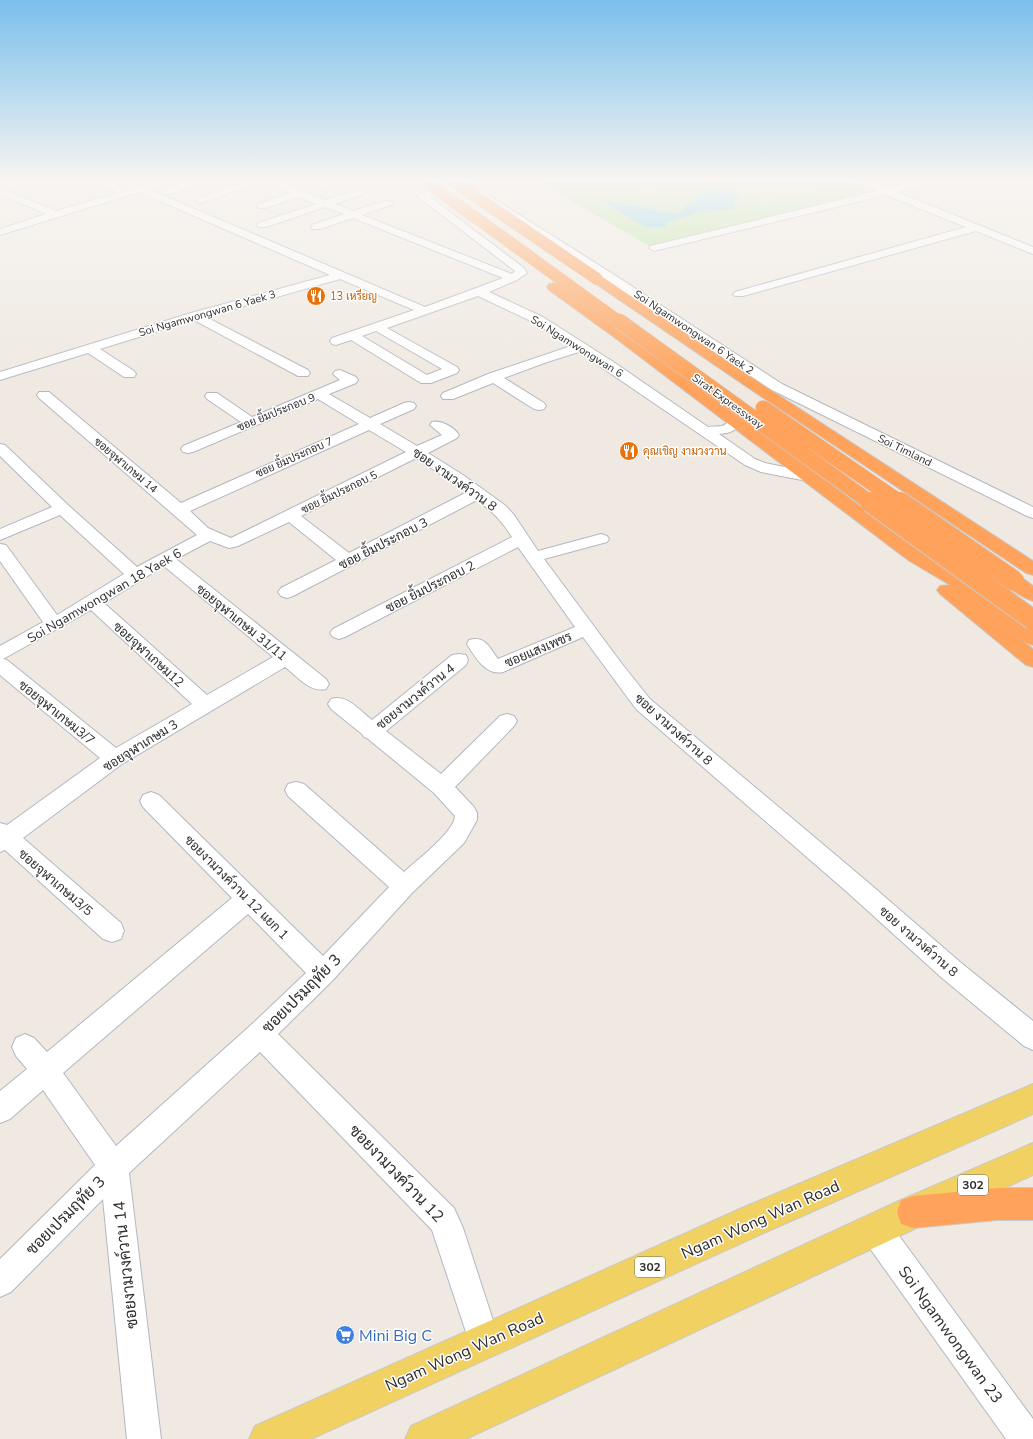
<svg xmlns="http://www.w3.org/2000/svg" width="1033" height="1439" font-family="'Nunito Sans',Sarabun,sans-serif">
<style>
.green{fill:#b6e59e}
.pitch{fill:#c9ec9a}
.water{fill:#75cff0}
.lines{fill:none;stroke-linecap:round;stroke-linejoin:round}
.minor-casing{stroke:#b4b7c1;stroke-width:2}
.major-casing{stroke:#c9c9c9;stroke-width:2}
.highway-casing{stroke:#c9c9c9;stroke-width:2}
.minor{fill:#fff;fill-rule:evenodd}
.major{fill:#f2d163;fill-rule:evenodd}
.highway{fill:#ffa35c;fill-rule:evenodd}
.highway-bridge-far2-casing{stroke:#c9c9c9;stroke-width:12;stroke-linecap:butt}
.highway-bridge-far1-casing{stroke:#c9c9c9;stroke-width:16;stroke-linecap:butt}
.highway-bridge-casing{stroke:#c9c9c9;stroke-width:22;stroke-linecap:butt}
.highway-bridge-far2{stroke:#ffa35c;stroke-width:12}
.highway-bridge-far1{stroke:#ffa35c;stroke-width:15}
.highway-bridge{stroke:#ffa35c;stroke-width:20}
.labels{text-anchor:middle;stroke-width:3;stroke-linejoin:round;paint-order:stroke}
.far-food-label{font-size:11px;fill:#c56008;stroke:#fff;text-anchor:start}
.far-street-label{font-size:11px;fill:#2e2e2e;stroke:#fff}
.shield{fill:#fff;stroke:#6d6d6d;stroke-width:1}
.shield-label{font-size:12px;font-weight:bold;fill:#2e2e2e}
.street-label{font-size:13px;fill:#2e2e2e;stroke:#fff}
.near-street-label{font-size:16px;fill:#2e2e2e;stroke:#fff}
.near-shop-label{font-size:16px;fill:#366cbe;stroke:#fff;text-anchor:start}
</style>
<rect width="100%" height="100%" fill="#efe9e1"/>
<polygon class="green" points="536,181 852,181 875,191 651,247"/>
<g class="pitch">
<polygon points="636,181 698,181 642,193 624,184"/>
<polygon points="718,181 818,181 831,187 764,202"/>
</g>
<path class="water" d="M710 186 721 188 740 196 734 202 733 209 701 212 667 222 665 227H646L603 202C630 201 656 216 683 212L687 204 697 202 696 196Z"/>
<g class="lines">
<g class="minor-casing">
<g id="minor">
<path d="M93 181H106L127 190 154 181H169L148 189 425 307 503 278 353 218 320 229H312L311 227 312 225 344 214 325 207 266 227H258L257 225 258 223 316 204 299 197 265 208H259L257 206 259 204 290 193 264 181H277L326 200 358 190H364L366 192 364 194 335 204 353 211 385 201H391L393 203 391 205 362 215 512 274 515 271 417 196 422 193 462 186 457 181C464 181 470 181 475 187L473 189 430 197 524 268 527 273 517 280 489 292 543 317 615 363 708 427C712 426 717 427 722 426 731 423 728 416 740 419L742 422C736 431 730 433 719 434L755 459 765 463 817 474 820 477 817 480 812 482 761 472 745 465 579 352 547 362 504 378 544 403 546 406 544 409 539 410 534 409 493 383 453 399H443L441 396 443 393 488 374 571 346 535 323 478 296 387 328 457 367 459 370 457 373 431 383H421L351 340 336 345 332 344 330 341 332 338 414 310 340 279 206 317 308 370 310 373 308 376H298L194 320 100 349 134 371 136 374 134 377H124L88 353 0 380V372L191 313 330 275 139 192 0 235V229L46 214 0 194V188L56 211 118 193ZM376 331 442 369 427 375 362 336Z"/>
<polygon points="188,181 201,181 172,194 166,194 164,192 166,190"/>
<polygon points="249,181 263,181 204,202 201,203 196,200 198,198"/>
<polygon points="320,181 332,181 333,183 322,189 316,189 314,187 321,183"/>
<polygon points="857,181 870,181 888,189 918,181 935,181 934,183 897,192 1033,247 1033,254 976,231 743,296 735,296 733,294 735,292 966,227 886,195 654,251 649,248 650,246 877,191"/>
<polygon points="477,188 616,276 782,384 1033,507 1033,518 1027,516 772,390 474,193 472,191 474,189"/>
<path d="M340 370 356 377 358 380 356 383 329 394 370 418 404 403 409 402 414 403 416 406 414 409 380 424 417 446 442 435 430 425 432 422C441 420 454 427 459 435L457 438 428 453 463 475 506 506 514 515 538 551 601 534 607 536 609 539 607 542 544 559 622 664 650 699 863 878 960 962 1033 1021V1050L1024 1046 942 978 847 892 636 709 583 637 503 672C486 676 475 657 467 644L469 640C485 635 490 648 498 659L575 627 518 547 345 637 339 639 333 637 330 633 333 629 512 537C501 520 493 512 477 500L293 596 287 598 281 596 278 592 281 588 336 560 289 522 238 546 229 548 210 541 176 559 326 679 329 684 326 689C310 693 297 676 285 667L122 764 23 838 121 923 124 931 121 939 112 942 103 939 5 850 0 852V823L7 825 100 758 0 675V646L43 622 0 561V544L6 545 57 615 124 574 60 515 0 540V529L52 507 0 456V444L5 445 68 505 137 567 197 535 39 398 37 395 39 392H49L181 503 359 424 318 399 193 452 188 453 183 452 181 449 183 446 241 422 207 399 205 396 207 393H217L252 417 340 380 333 374 335 371ZM369 430 406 452 233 537 231 538 208 528 190 511ZM416 458 467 492 349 553 301 516ZM164 566 273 657 207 695 104 603ZM91 610 192 704 116 748 7 660 3 659Z"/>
<path d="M459 654 466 655 468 660 466 665 386 731 441 774 500 716 507 714 514 716 517 721 514 726 455 787 474 807 477 813V820L464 843 412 893 332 981 278 1034 454 1208 463 1228 500 1342 495 1353 484 1358 473 1353 432 1230 260 1052 129 1173 161 1439H127L103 1199 11 1292 0 1297V1259L95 1165 43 1090 10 1119 0 1123V1091L27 1069 16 1056 12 1047 16 1038 25 1034 34 1038 47 1052 232 898 143 807 140 801 143 795 151 792 159 795 323 956 389 887 288 796 285 790 288 784 296 782 304 784 404 872C416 861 455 831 455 816L434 793 367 738 364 737 362 734 331 709 328 704 331 699C347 694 360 711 372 720L452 655ZM248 914 306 973 251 1025 116 1146 63 1073Z"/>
<polygon points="875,1214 886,1218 1033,1419 1033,1439 1006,1439 864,1240 860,1229 864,1218"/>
</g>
</g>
<g class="major-casing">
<g id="major">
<polygon points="1033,1084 1033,1114 766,1232 311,1439 249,1439 255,1426 742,1208"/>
<polygon points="1033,1143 1033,1175 925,1224 466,1439 405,1439 411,1426 901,1200"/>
</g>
</g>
<g class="highway-casing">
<g id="highway">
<polygon points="597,275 601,276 766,387 1033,561 1033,575 1026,573 756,393 593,282 591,279 593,276"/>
<polygon points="553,283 557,284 624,331 922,552 963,576 1033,628 1033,645 1026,643 984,610 1033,649 1033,667 1026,665 940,594 937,590 940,586 950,585 908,560 614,337 549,290 547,287 549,284"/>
<path d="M1014 575 1021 577 1033 586V601C1023 598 1010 590 1005 581L1007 577Z"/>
<polygon points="997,1188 1033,1188 1033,1220 997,1220 913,1228 901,1224 897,1212 901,1200 913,1196"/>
</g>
</g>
<use href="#minor" class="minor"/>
<use href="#major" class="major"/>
<use href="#highway" class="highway"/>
<g class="highway-bridge-far2-casing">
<g id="highway-bridge-far2">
<polyline points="425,181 620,322"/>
<polyline points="453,181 597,279"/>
</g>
</g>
<g class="highway-bridge-far1-casing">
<g id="highway-bridge-far1">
<polyline points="619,321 871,503"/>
<polyline points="763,408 901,503"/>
</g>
</g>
<g class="highway-bridge-casing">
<g id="highway-bridge">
<polyline points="870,502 1033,620"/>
<polyline points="900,502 1014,581"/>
</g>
</g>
<use href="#highway-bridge-far2" class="highway-bridge-far2"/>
<use href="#highway-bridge-far1" class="highway-bridge-far1"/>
<use href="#highway-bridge" class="highway-bridge"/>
</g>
<linearGradient id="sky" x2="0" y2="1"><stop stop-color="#7abfeb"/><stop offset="0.47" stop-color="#f8f5f2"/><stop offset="1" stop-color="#f8f5f2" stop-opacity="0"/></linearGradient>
<rect width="1033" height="383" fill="url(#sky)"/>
<defs>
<g id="restaurant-disc" transform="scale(1)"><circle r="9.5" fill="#e8710a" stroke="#fff"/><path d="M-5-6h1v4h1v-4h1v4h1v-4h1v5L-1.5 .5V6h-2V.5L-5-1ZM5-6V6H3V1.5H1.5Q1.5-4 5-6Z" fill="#fff"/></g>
<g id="supermarket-disc" transform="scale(1)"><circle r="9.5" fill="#3f7fe0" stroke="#fff"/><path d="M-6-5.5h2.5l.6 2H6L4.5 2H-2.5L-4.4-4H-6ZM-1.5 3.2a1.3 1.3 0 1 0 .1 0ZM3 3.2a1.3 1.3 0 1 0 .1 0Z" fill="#fff"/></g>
</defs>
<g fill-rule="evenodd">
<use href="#restaurant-disc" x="316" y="296"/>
<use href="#restaurant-disc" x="629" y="451"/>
<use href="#supermarket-disc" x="345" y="1335"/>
</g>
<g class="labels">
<g class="far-food-label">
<text x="330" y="300">13 เหรียญ</text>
<text x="643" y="455">คุณเชิญ งามวงวาน</text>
</g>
<g class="far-street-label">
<text transform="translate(207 313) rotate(-16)" y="4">Soi Ngamwongwan 6 Yaek 3</text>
<text transform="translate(694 332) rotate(34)" y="4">Soi Ngamwongwan 6 Yaek 2</text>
<text transform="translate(577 346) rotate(32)" y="4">Soi Ngamwongwan 6</text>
<text transform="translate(728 401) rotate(36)" y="4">Sirat Expressway</text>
<text transform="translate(276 412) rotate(-22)" y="4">ซอย ยิ้มประกอบ 9</text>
<text transform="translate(905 450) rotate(26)" y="4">Soi Timland</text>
<text transform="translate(294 457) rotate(-24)" y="4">ซอย ยิ้มประกอบ 7</text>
<text transform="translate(126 465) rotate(40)" y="4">ซอยจุฬาเกษม 14</text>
<text transform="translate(339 492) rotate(-26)" y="4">ซอย ยิ้มประกอบ 5</text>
</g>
<g class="shield">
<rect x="958" y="1175" width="30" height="20" rx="3"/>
<rect x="635" y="1257" width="30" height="20" rx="3"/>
</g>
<g class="shield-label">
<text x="973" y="1189">302</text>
<text x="650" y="1271">302</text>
</g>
<g class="street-label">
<text transform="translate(455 479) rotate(35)" y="5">ซอย งามวงค์วาน 8</text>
<text transform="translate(383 543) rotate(-27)" y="5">ซอย ยิ้มประกอบ 3</text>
<text transform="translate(430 586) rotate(-27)" y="5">ซอย ยิ้มประกอบ 2</text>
<text transform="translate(104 595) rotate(-30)" y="5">Soi Ngamwongwan 18 Yaek 6</text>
<text transform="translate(242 622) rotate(39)" y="5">ซอยจุฬาเกษม 31/11</text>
<text transform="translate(538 649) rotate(-23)" y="5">ซอยแสงเพชร</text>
<text transform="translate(149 654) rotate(42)" y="5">ซอยจุฬาเกษม12</text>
<text transform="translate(415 696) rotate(-39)" y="5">ซอยงามวงค์วาน 4</text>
<text transform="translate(57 712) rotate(39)" y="5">ซอยจุฬาเกษม3/7</text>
<text transform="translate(674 729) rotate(42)" y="5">ซอย งามวงค์วาน 8</text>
<text transform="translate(140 745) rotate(-32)" y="5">ซอยจุฬาเกษม 3</text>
<text transform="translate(56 882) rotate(41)" y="5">ซอยจุฬาเกษม3/5</text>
<text transform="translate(237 887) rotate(45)" y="5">ซอยงามวงค์วาน 12 แยก 1</text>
<text transform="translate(919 941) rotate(41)" y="5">ซอย งามวงค์วาน 8</text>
</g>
<g class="near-street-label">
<text transform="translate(301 993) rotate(-45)" y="6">ซอยเปรมฤทัย 3</text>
<text transform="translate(397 1173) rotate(46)" y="6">ซอยงามวงค์วาน 12</text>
<text transform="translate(65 1215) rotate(-45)" y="6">ซอยเปรมฤทัย 3</text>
<text transform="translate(760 1219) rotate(-24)" y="6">Ngam Wong Wan Road</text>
<text transform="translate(125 1265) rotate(-96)" y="6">ซอยงามวงค์วาน 14</text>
<text transform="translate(951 1334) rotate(54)" y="6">Soi Ngamwongwan 23</text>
<text transform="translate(464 1351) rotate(-24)" y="6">Ngam Wong Wan Road</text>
</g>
<g class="near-shop-label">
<text x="359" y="1341">Mini Big C</text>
</g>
</g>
</svg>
